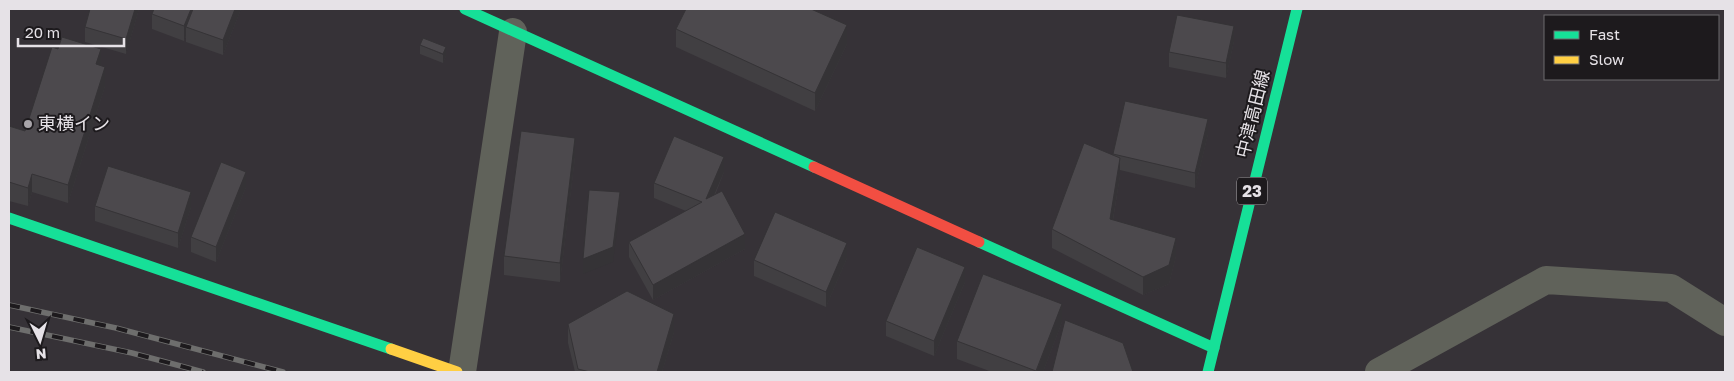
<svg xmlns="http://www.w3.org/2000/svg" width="1734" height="381" font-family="'Golos Text','Noto Sans JP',sans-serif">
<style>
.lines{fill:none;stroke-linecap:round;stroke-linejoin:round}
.street{stroke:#60625a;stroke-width:28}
.fast{stroke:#16e098;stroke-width:11}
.slow{stroke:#ffcf43;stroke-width:11}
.jam{stroke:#f24e42;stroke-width:11}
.rail-casing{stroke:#6e6e6d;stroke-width:5.5}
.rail{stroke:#1d1a1d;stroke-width:4;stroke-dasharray:11;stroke-linecap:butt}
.wall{fill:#413f42}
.shaded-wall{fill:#353336}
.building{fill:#4c494d;stroke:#353336}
.poi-dot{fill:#a8a4a9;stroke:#1d1a1d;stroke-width:2}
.labels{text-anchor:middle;stroke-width:4;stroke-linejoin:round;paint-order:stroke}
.shield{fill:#1d1a1d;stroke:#aaa6aa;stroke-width:1}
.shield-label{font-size:16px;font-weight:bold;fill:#e6e2e7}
.street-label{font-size:18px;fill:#e6e2e7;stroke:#1d1a1d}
.poi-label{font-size:18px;fill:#e6e2e7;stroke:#1d1a1d;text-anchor:start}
</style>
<rect width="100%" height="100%" fill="#363237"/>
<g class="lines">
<g class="street">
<polyline points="462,372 513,32"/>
<polyline points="1379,372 1546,280 1671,288 1725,322"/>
</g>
<g class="fast">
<polyline points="465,9 814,167"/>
<polyline points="9,218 391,349"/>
<polyline points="979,242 1214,348"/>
<polyline points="1208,372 1297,9"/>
</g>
<polyline class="slow" points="391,349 457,372"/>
<polyline class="jam" points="814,167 979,242"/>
<g class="rail-casing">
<g id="rail">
<polyline points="9,305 116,328 283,372"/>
<polyline points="9,327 132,353 203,372"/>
</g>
</g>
<use href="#rail" class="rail"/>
</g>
<g class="wall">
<polygon points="139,9 126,54 85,42 85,27"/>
<polygon points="154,9 241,9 223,55 186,42 186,36 184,41 152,29 152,14"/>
<polygon points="676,29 847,44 815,111 676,47"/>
<polygon points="1234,41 1226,78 1169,67 1169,52"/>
<polygon points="420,45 446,56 443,63 420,54"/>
<polygon points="101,66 105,86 68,203 32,192 28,206 9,201 9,126 25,131"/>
<polygon points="1208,134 1195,188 1120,170 1120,176 1113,220 1176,256 1169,284 1143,295 1052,248 1052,229 1113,155 1113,154"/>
<polygon points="575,157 560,282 504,275 504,256"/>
<polygon points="724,172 715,195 745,249 653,300 629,257 629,242 686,211 654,198 654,183"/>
<polygon points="246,187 216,262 191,252 191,237"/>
<polygon points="95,206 191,207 178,248 95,221"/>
<polygon points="847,258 826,307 754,276 754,260"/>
<polygon points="965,282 934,356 886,336 886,321"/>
<polygon points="1062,322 1043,372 992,372 957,359 957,341"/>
<polygon points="568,324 674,332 662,372 575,372 568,343"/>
</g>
<g class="shaded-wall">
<polygon points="135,9 139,9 126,54 126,39"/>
<polygon points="191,9 197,9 186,27 186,36 184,41 184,26"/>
<polygon points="235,9 241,9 223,55 223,40"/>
<polygon points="847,25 847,44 815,111 815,93"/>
<polygon points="1234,26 1234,41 1226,78 1226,63"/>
<polygon points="446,47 446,56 443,63 443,54"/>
<polygon points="101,49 101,67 96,64"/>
<polygon points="105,67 105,86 68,203 68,185"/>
<polygon points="1208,119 1208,134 1195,188 1195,173"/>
<polygon points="575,138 575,157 560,282 560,263"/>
<polygon points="724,157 724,172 706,214 706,199"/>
<polygon points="1120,158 1120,176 1110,237 1110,219"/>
<polygon points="246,172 246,187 216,262 216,247"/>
<polygon points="32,174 32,192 28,206 28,188"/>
<polygon points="191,192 191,207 178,248 178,233"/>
<polygon points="620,192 620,207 613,262 583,274 583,259"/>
<polygon points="745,234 745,249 653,300 653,285"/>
<polygon points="1176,238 1176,256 1169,284 1143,295 1143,277"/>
<polygon points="847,243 847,258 826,307 826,292"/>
<polygon points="965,267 965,282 934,356 934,341"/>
<polygon points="1062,304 1062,322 1043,372 1036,372"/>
<polygon points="674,314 674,332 662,372 657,372"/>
</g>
<g class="building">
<polygon points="90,9 135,9 126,39 85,27"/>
<polygon points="154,9 191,9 184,26 152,14"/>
<polygon points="193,9 235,9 223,40 186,27"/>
<polygon points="686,9 811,9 847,25 815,93 676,29"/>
<polygon points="1177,15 1234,26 1226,63 1169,52"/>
<polygon points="62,37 101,49 96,64 105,67 68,185 32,174 28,188 9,182 9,126 25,131 52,47 58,49"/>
<polygon points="423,38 446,47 443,54 420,45"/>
<polygon points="1125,101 1208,119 1195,173 1113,154"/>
<polygon points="521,131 575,138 560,263 504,256"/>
<polygon points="674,136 724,157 706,199 722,191 745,234 653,285 629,242 702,202 654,183"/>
<polygon points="1084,143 1120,158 1110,219 1176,238 1169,265 1143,277 1052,229"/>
<polygon points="221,162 246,172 216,247 191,237"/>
<polygon points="108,166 191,192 178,233 95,206"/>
<polygon points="589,190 620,192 613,247 583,259"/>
<polygon points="775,212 847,243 826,292 754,260"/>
<polygon points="917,247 965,267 934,341 886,321"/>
<polygon points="983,274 1062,304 1036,371 957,341"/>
<polygon points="627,291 674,314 657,372 590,372 578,369 568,324"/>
<polygon points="1065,320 1123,343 1133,372 1052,372"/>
</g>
<circle class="poi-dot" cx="28" cy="124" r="5"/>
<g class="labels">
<rect class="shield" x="1237" y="177.5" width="30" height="27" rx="4"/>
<g class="shield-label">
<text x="1252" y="197">23</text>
</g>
<g class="street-label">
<text transform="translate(1253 114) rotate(-76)" y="6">中津高田線</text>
</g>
<g class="poi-label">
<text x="38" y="130">東横イン</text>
</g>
</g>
<rect width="1734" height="381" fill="none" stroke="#e6e2e7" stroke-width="20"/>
<rect x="1544" y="15" width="175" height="65" fill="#1d1a1d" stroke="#6d6a6e"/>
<rect x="1554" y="31" width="25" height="8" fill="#16e098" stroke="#6d6a6e"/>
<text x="1589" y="40" font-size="15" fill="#e6e2e7">Fast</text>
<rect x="1554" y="56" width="25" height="8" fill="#ffcf43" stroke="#6d6a6e"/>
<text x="1589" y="65" font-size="15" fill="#e6e2e7">Slow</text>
<g transform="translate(40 341) rotate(175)" stroke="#1d1a1d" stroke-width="4" paint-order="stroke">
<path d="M0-4L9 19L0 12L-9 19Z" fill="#e6e2e7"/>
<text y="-8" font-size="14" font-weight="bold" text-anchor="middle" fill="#e6e2e7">N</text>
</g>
<path d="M18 38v8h106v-8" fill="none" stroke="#e6e2e7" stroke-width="2.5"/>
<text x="25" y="38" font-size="15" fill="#e6e2e7" stroke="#1d1a1d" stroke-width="4" paint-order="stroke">20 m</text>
</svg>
